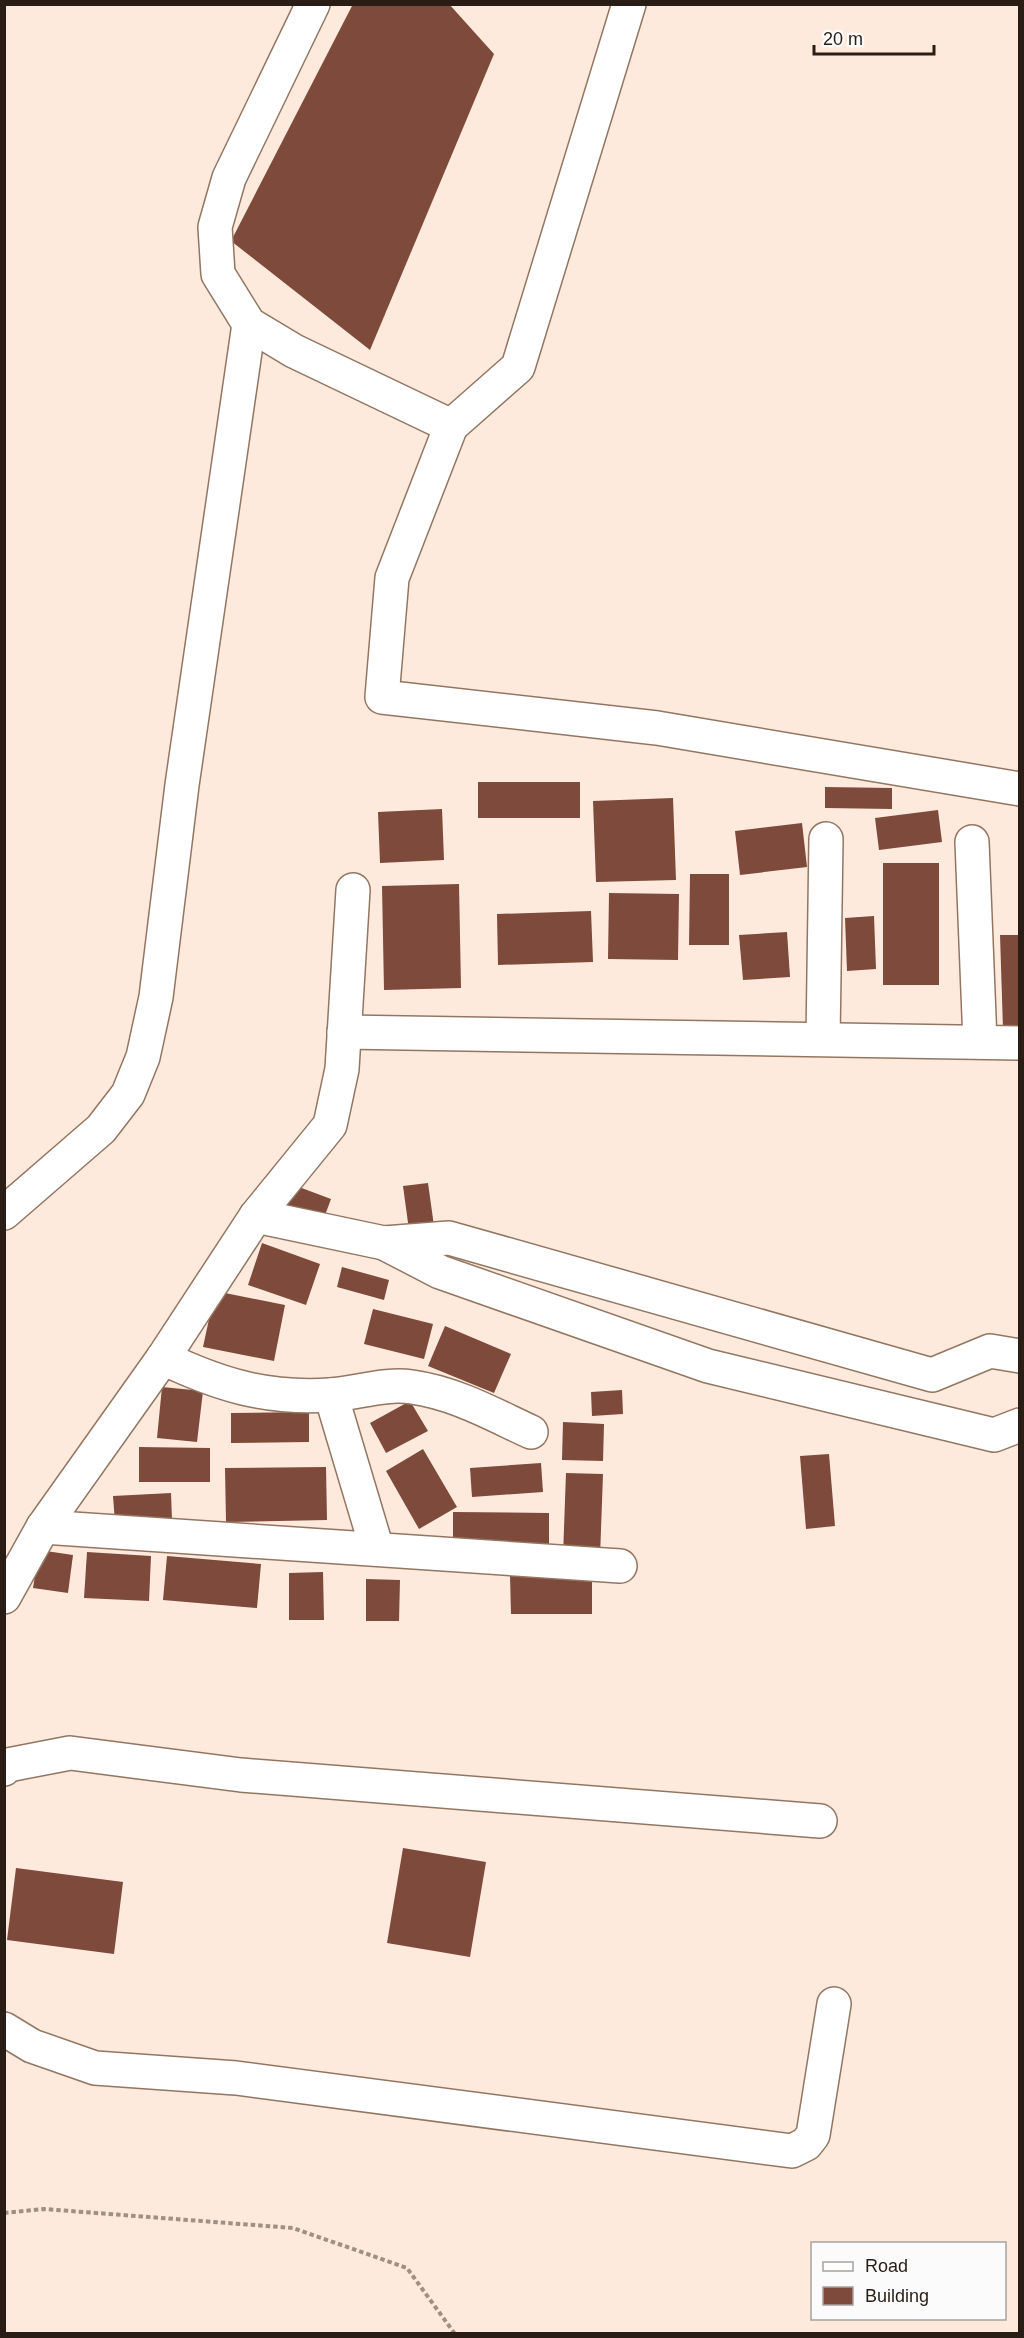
<svg xmlns="http://www.w3.org/2000/svg" width="1024" height="2338" font-family="Helvetica,sans-serif">
<style>
.building{fill:#7d4a3b}
.lines{fill:none;stroke-linecap:round;stroke-linejoin:round}
.minor-casing{stroke:#937662;stroke-width:36}
.path{stroke:#a08f84;stroke-width:4;stroke-dasharray:4.5 3;stroke-linecap:butt}
.minor{stroke:#fff;stroke-width:33}
</style>
<rect width="100%" height="100%" fill="#feeadc"/>
<g class="building">
<polygon points="353,4 449,4 494,54 370,350 231,241"/>
<rect x="478" y="782" width="102" height="36"/>
<polygon points="825,787 892,788 892,809 825,808"/>
<polygon points="673,798 676,880 596,882 593,801"/>
<polygon points="442,809 444,860 380,863 378,812"/>
<polygon points="938,810 942,842 879,850 875,818"/>
<polygon points="802,823 807,867 740,875 735,831"/>
<rect x="883" y="863" width="56" height="122"/>
<polygon points="690,874 729,874 729,945 689,945"/>
<polygon points="459,884 461,988 384,990 382,886"/>
<polygon points="609,893 679,894 678,960 608,959"/>
<polygon points="591,911 593,962 498,965 497,914"/>
<polygon points="874,916 876,969 847,971 845,918"/>
<polygon points="787,932 790,977 743,980 739,935"/>
<polygon points="1000,935 1020,935 1020,1028 1003,1029"/>
<polygon points="428,1183 434,1226 409,1230 403,1186"/>
<polygon points="291,1184 331,1199 324,1218 284,1204"/>
<polygon points="262,1243 320,1264 306,1305 248,1285"/>
<polygon points="342,1267 389,1280 384,1300 337,1287"/>
<polygon points="215,1291 285,1305 274,1361 203,1347"/>
<polygon points="373,1309 433,1324 424,1359 364,1344"/>
<polygon points="445,1326 511,1354 494,1393 428,1366"/>
<polygon points="162,1387 203,1391 197,1442 157,1438"/>
<polygon points="622,1390 623,1414 592,1416 591,1392"/>
<polygon points="410,1401 428,1431 386,1453 370,1423"/>
<polygon points="309,1412 309,1442 231,1443 231,1413"/>
<polygon points="563,1422 604,1424 603,1461 562,1460"/>
<polygon points="139,1447 210,1448 210,1482 139,1482"/>
<polygon points="423,1449 457,1507 419,1529 386,1471"/>
<polygon points="829,1454 835,1526 806,1529 800,1456"/>
<polygon points="541,1463 543,1492 472,1497 470,1468"/>
<polygon points="326,1467 327,1520 226,1522 225,1468"/>
<polygon points="566,1473 603,1474 600,1557 563,1556"/>
<polygon points="171,1493 172,1520 115,1523 113,1496"/>
<polygon points="453,1512 549,1513 549,1548 453,1547"/>
<polygon points="39,1550 73,1555 68,1593 33,1588"/>
<polygon points="87,1552 151,1556 149,1601 84,1598"/>
<polygon points="167,1556 261,1564 257,1608 163,1600"/>
<polygon points="323,1572 324,1620 289,1620 289,1573"/>
<polygon points="510,1575 592,1575 592,1614 511,1614"/>
<polygon points="366,1579 400,1580 399,1621 366,1621"/>
<polygon points="403,1848 486,1862 470,1957 387,1943"/>
<polygon points="16,1868 123,1882 114,1954 7,1940"/>
</g>
<g class="lines">
<g class="minor-casing">
<g id="minor">
<polyline points="313,4 229,178 215,227 218,274 249,324 294,351 451,426 392,578 382,697 657,728 1020,789"/>
<polyline points="451,426 518,367 629,4"/>
<polyline points="972,842 980,1042"/>
<polyline points="344,1032 1020,1043"/>
<polyline points="823,1039 826,839"/>
<polyline points="4,1213 101,1129 128,1094 143,1057 156,997 182,785 249,324"/>
<polyline points="256,1216 384,1243 440,1272 708,1366 994,1435 1020,1425"/>
<polyline points="384,1243 449,1238 932,1375 990,1351 1020,1356"/>
<path d="M163 1358C220 1385 266 1399 330 1395 357 1393 386 1383 412 1387 455 1393 492 1414 531 1432"/>
<polyline points="331,1395 377,1549"/>
<polyline points="43,1527 620,1566"/>
<polyline points="4,1597 43,1527 163,1358 256,1216 330,1125 342,1069 353,890"/>
<polyline points="4,1769 8,1765 70,1753 241,1775 820,1821"/>
<polyline points="4,2029 32,2046 95,2068 236,2078 792,2151 806,2144 813,2135 834,2004"/>
</g>
</g>
<polyline class="path" points="4,2213 44,2209 293,2228 407,2268 455,2334"/>
<use href="#minor" class="minor"/>
</g>
<rect width="1024" height="2338" fill="none" stroke="#291d15" stroke-width="12"/>
<rect x="811" y="2242" width="195" height="78" fill="#fbfbfb" stroke="#a7a29f" stroke-width="1.5"/>
<rect x="823" y="2262" width="30" height="9" fill="#ffffff" stroke="#a7a29f" stroke-width="1.5"/>
<text x="865" y="2272" font-size="18" fill="#291d15">Road</text>
<rect x="823" y="2287" width="30" height="18" fill="#7d4a3b" stroke="#a7a29f" stroke-width="1.5"/>
<text x="865" y="2302" font-size="18" fill="#291d15">Building</text>
<path d="M814 45v9h120v-9" fill="none" stroke="#291d15" stroke-width="3"/>
<text x="823" y="45" font-size="18" fill="#291d15" stroke="#fbfbfb" stroke-width="4.5" paint-order="stroke">20 m</text>
</svg>
